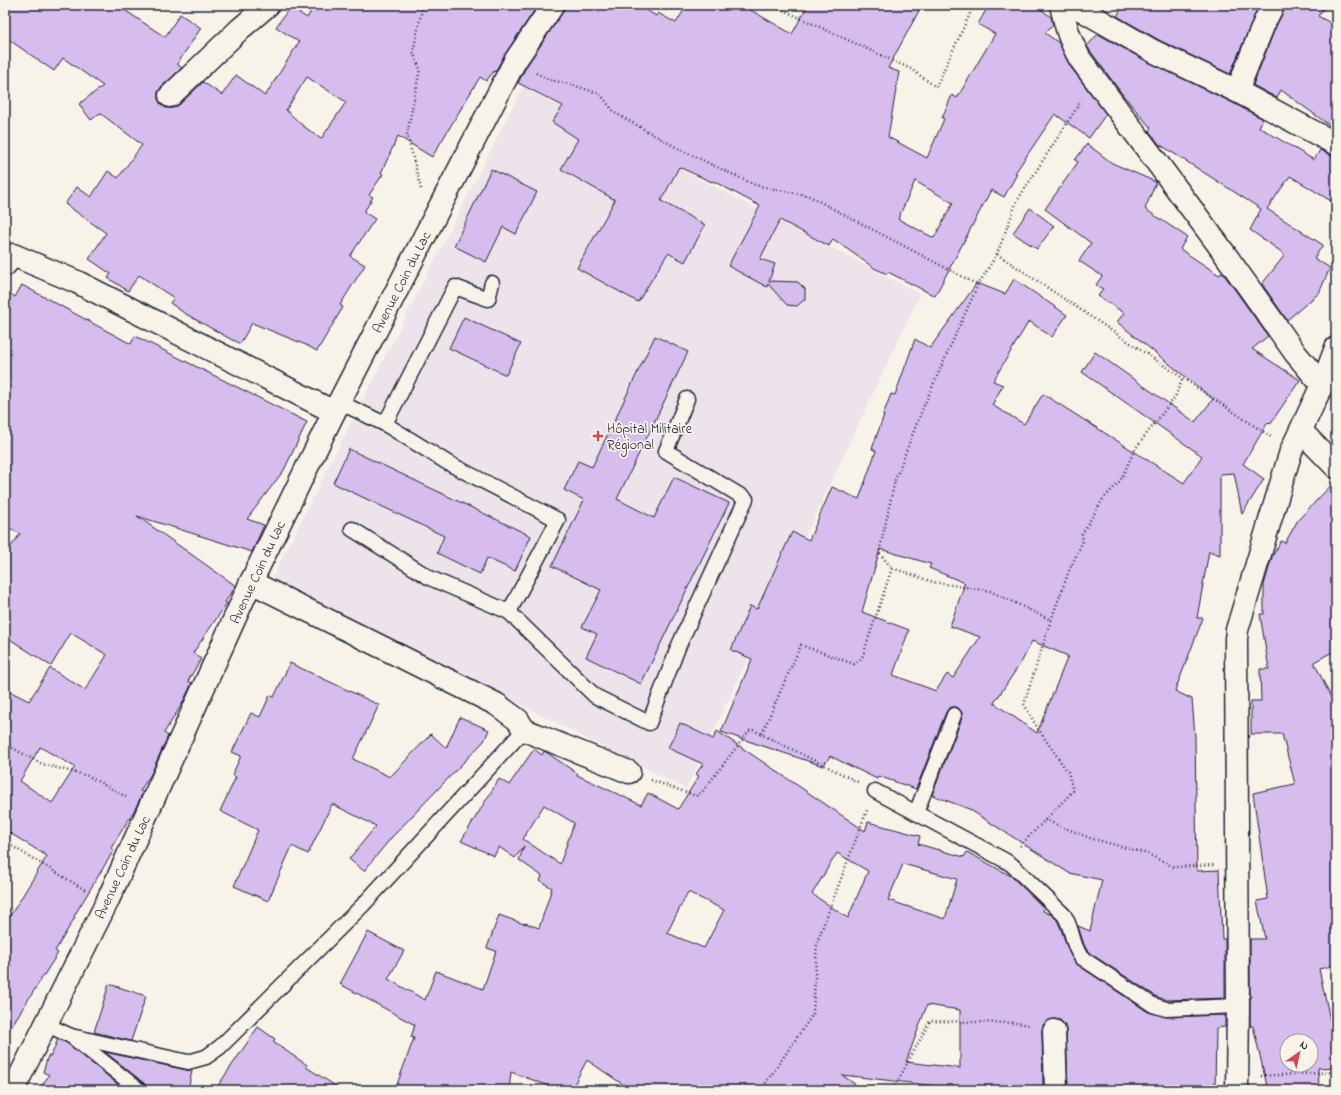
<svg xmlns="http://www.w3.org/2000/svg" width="1341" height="1095" font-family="'Indie Flower',sans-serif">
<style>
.built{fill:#ede3ea}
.building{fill:#d6bded;stroke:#22223b;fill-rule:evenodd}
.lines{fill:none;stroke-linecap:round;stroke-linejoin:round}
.lane-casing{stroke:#22223b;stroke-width:17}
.street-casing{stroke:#22223b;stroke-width:25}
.path{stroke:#22223b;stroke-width:2.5;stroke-dasharray:1 3;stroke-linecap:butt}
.lane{stroke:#f7f3e8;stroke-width:14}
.street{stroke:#f7f3e8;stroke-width:22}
.poi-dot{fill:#d1495b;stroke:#f7f3e8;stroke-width:1.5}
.labels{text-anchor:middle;stroke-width:3.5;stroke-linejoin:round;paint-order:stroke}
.street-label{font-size:14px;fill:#22223b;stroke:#f7f3e8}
.poi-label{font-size:14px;fill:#22223b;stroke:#f7f3e8;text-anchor:start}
</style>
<rect width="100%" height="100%" fill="#f7f3e8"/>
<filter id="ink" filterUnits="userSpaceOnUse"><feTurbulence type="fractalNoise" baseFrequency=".025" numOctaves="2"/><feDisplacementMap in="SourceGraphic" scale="8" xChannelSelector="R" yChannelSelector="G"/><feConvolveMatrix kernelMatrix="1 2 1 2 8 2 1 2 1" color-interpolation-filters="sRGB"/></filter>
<g filter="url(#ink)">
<polygon class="built" points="523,87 920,294 686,789 272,578"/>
<g class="building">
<path d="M5 5H117L165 37 180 14 201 28 177 64 182 68 161 87 158 92V99L161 104 166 108H173L179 105 203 82 222 95 236 75 265 96 299 42 276 27 290 7 307 18 315 5H538L505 54 495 72 494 71 486 81 480 77 432 157 398 136 381 173 383 174 369 195 373 197 364 212 375 219 350 256 365 265 340 305 343 307 317 351 306 345 252 323 240 344 234 340V341L184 313 170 303 174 298 139 275 128 291 108 278 111 274 89 259 106 233 65 204 77 187 91 197 108 171 118 178 142 145 100 113 91 120 79 104 103 86 63 58 54 71 5 37ZM307 77 346 102 321 139 302 125 286 110Z"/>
<path d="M565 5H639L656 16 658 13 676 23 687 5H742L792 34 808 5H922L888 68 899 72 888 137 927 158 944 119 942 118 952 95 957 98 995 34 978 24 989 5H1035L1051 17 1053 24 1045 33 1059 43 1070 66 1106 114 1089 138 1055 114 1015 173 1017 174 1004 197 991 190 935 296 888 272 887 274 874 268 833 239 829 246 780 220 760 259 775 264 769 281 798 282 805 289V299L797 306 787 305 768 284 767 287 728 266 760 206 713 181 712 182 679 167 661 201 705 225 685 262 668 253 638 302 577 268 615 200 561 169 578 139 552 122 563 106 518 83 526 67 563 12ZM915 181 953 203 934 238 898 219Z"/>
<polygon points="1124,5 1259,5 1230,74 1159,40 1117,16"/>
<polygon points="1285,5 1326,5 1318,16 1336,26 1336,130 1281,90 1277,98 1253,85 1276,26 1284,11"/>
<polygon points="1098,34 1148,62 1231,102 1263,119 1259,127 1314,160 1320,150 1330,155 1336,156 1336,204 1290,176 1267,209 1323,245 1314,258 1330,268 1319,293 1287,320 1262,284 1284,256 1282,254 1283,253 1250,230 1261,209 1159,144 1149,131 1151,128 1123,95 1091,52 1087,46"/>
<path d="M1087 144 1112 163 1156 182 1145 209 1187 237 1180 249 1219 275 1221 273 1225 276 1268 336 1252 349 1300 380 1270 424 1268 422 1243 464 1264 479 1242 514 1234 473 1220 474V555L1209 551 1197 618H1203L1175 691 1192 699 1195 737 1197 871 1219 870 1222 939H1225V998L1167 1000 1157 997 1088 952 1084 945 1078 926 1090 931 1102 880 1069 873 969 809 932 795 962 718V713L957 707H952L948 709 946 712 916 789 878 776 877 779 830 756 823 766 721 732 752 659 731 650 750 606 757 609 792 532 809 540 832 487 859 499 876 451 872 449 884 415H883L891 394 895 395 915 339 930 348 977 283 1005 294 1014 279 1067 315 1052 337 1029 321 993 381 1003 385 992 405 1024 424 1043 394 1184 483 1202 456 1082 372 1095 352 1195 422 1213 399 1117 322 1124 313 1098 296 1103 289 1096 285 1102 276 1079 261 1091 243 1045 209 1078 162 1075 160ZM880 549 931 564 929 568 965 583 950 626 980 637 953 678 947 674 936 691 893 675 909 630 862 612ZM1032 641 1068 656 1037 733 994 703 1022 661Z"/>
<polygon points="491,169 537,192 516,234 503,227 486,262 454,246"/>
<polygon points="1030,208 1054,226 1037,249 1013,233"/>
<path d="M22 285 131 344 135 336 307 422 284 470 247 519 264 525 252 552 137 516 236 586 225 602 227 603 193 653 201 659 188 681 192 683 182 704 164 733 168 736 151 774 140 791 143 792 135 809 111 848 114 850 74 916 75 917 55 951 58 953 5 1036V926L10 916 47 856 5 830V689L29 701 50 668 85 690 107 655 71 633 51 666 5 636V555L20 534 5 525V290L15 297ZM40 747 75 767 52 803 20 781Z"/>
<polygon points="464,317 521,344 506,375 449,348"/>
<polygon points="655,336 688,352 617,499 654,518 674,477 729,503 641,684 586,657 597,634 582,627 601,590 552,566 584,500 564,490 578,461 592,467"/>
<polygon points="349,449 531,536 515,571 487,558 480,574 437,553 444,536 333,483"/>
<path d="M1336 480V650L1314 662 1336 708V965L1319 969 1332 1029H1335L1336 1067 1318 1068 1319 1090H1268L1253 1026H1250V939H1265L1257 901 1268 899 1253 793 1295 784 1282 734H1251V701H1261L1260 669H1269L1260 614H1264V585L1272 557 1281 541 1285 543 1298 520ZM1287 1041H1311V1065H1287Z"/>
<polygon points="290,663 379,705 353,759 390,777 431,734 446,748 460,717 489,730 484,741 391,838 364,871 349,859 376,826 332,804 308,854 292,846 268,901 234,886 258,830 220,811 236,777 232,775 241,756 232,752 251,713 260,717 270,695 274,697"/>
<path d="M680 723 713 739 717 731 865 831 868 822 920 836 918 844 964 857 967 852 1011 876 1044 908 1043 911 1052 915 1057 920 1061 929 1069 952 1075 963 1148 1012 1166 1017 1225 1015V1027L1216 1028 1215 1090H1068L1066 1030 1064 1024 1060 1020 1054 1019 1047 1021 1043 1025 1042 1031 1043 1090H944L945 1087 842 1075 863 1090H631L587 1060 571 1090H560L511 1072 509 1090H395L414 1038 411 1037 415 1025 340 984 368 932 404 951 388 979 425 1000 436 971 483 989 496 951 487 948 499 915 524 924 525 923 539 928 552 888 540 881 542 876 519 860 524 846 515 858 499 847 494 856 461 841 499 779 509 785 534 749 542 755 544 751 549 754 578 774 577 775 641 805 648 793 678 809 699 776 696 774 703 764 668 748ZM544 805 574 823 560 864 523 839ZM837 853 868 871 848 918 812 894ZM903 864 957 879 945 919 888 900ZM688 892 724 910 704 948 667 933ZM927 1005 960 1010V1068L906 1062Z"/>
<polygon points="109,984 146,996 131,1041 94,1032"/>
<polygon points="258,1027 275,1039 273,1042 307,1065 306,1067 342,1090 215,1090"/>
<polygon points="58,1039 67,1043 125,1090 39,1090 49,1075 43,1072 48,1056 51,1056"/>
<polygon points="105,1052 186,1070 192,1071 188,1090 147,1090 144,1083"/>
</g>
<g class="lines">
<g class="lane-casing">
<g id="lane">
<polyline points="339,402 385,424 455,287 488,299 492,283"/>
<polyline points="352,529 430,578 509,612 558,520 448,463 385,424"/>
<polyline points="509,612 595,696 649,723 679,645 746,499 666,451 687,399"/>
<path d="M875 791 1006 861 1012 865 1064 915C1073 928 1072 947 1082 958L1153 1005 1166 1009 1238 1006"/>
<polyline points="916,813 954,715"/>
<polyline points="45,1024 71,1036 139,1090"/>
<polyline points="71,1036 188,1062 206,1057 220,1047 363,905 524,730"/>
</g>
</g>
<g class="street-casing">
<g id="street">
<path d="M1061 5C1066 27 1069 39 1080 59L1217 243 1296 354 1322 385"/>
<polyline points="1073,5 1153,51 1237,91 1336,144"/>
<polyline points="1237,91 1265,21 1273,5"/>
<polyline points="170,96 240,29 268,5"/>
<polyline points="5,265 13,255 77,282 334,412"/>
<polyline points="1301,431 1336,467"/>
<polyline points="251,582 496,704 518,720 524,730 629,772"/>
<polyline points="1054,1031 1056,1090"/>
<polyline points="13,1090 107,902 251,582 334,412 515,61 553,5"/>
<polyline points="1237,1090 1238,1006 1236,639 1237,630 1291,451 1322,385 1336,348"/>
</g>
</g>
<g class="path">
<polyline points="772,5 911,69 936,87 974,5"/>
<polyline points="536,73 550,80 570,84 600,94 615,113 681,150 755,185 809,196 978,285"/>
<polyline points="421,189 407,134 420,69 413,52 423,5"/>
<polyline points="997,254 1271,437"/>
<polyline points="1051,620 1069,571 1083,541 1082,534 1103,499 1120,481 1135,449 1175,397 1183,378"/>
<polyline points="762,733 801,645 854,664 862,658 892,568"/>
<polyline points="5,744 42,764 88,776 128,798"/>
<polyline points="651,780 696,796 702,792 749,731 753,730 858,782"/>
<polyline points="1045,820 1090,838 1148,854 1174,867 1214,865"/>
<polyline points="5,842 87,891"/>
<polyline points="1020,846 1073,791 1068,772 1038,729 1024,704 1051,620 990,591 933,582 892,568 879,553 895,480 922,410 958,329 978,285 997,254 1017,201 1081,101"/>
<polyline points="1261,1076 1336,1072"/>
<polyline points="761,1090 813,1014 817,942 867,810"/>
<polyline points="893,1090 930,1021 1016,1023 1030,1025"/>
</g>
<use href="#lane" class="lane"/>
<use href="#street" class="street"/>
</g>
</g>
<path class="poi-dot" d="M596 430h4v4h4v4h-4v4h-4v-4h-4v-4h4z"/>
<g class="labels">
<g class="street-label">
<text transform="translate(401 282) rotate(-63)" y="5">Avenue Coin du Lac</text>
<text transform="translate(257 572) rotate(-65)" y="5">Avenue Coin du Lac</text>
<text transform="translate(122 867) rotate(-65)" y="5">Avenue Coin du Lac</text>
</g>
<g class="poi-label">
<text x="607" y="433">Hôpital Militaire<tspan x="607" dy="16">Régional</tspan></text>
</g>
</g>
<rect width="1341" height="1095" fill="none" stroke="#f7f3e8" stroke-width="20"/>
<rect x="10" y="10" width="1321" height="1075" fill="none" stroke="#22223b" stroke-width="1.5" filter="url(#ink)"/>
<g transform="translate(1299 1053) rotate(34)"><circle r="19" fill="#f7f3e8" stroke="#a29fa3"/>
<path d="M0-3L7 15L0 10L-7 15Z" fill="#d1495b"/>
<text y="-6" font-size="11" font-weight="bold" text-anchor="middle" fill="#22223b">N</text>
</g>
</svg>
